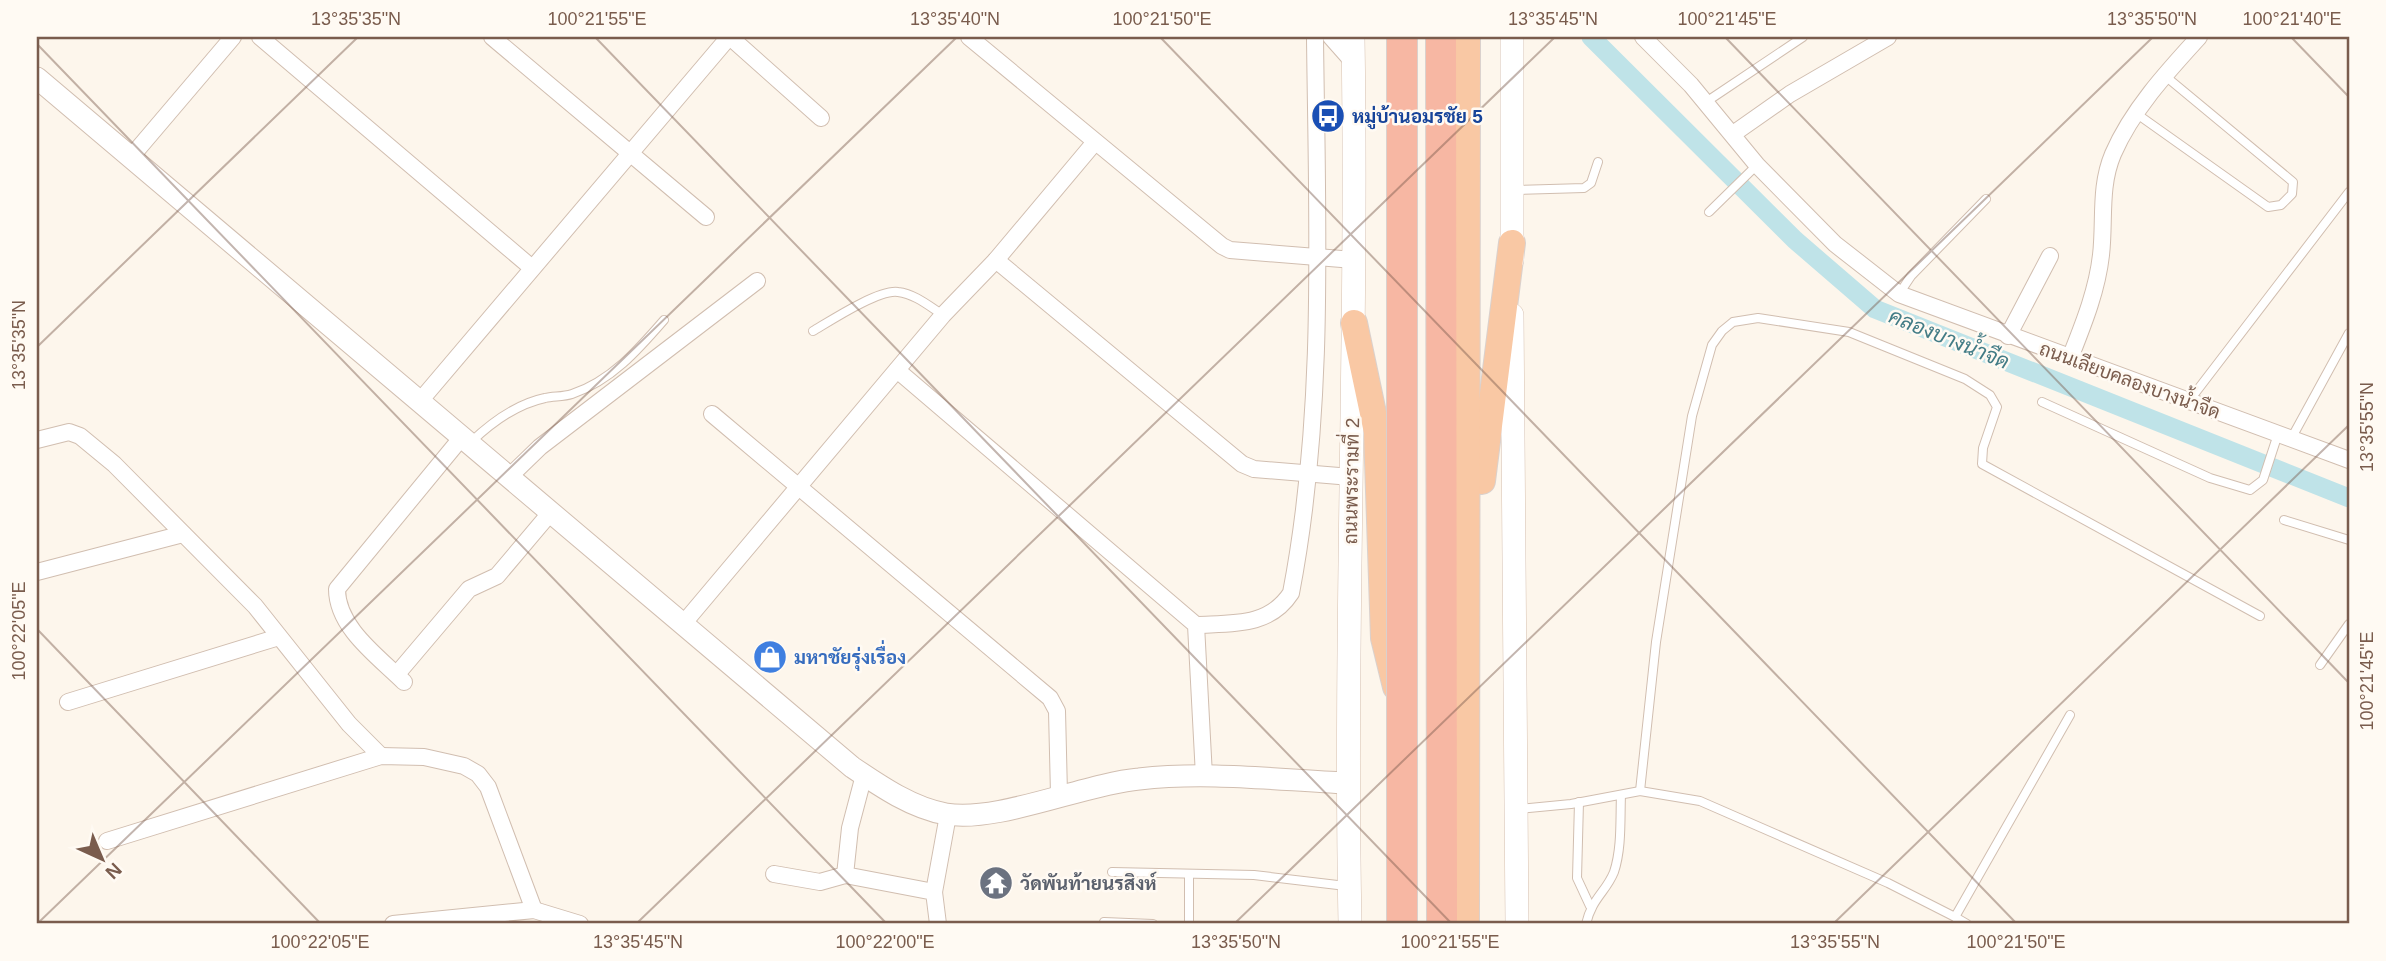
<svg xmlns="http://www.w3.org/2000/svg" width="2386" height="961" font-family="Arial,Sarabun,sans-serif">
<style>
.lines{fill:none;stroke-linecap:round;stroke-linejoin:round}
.canal{stroke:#bfe3e8;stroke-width:19}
.service-casing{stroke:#d1beb0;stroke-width:10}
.minor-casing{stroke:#d1beb0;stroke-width:18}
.tertiary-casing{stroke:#d1beb0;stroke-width:23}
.secondary-casing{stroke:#d6c0b0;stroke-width:24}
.trunk-casing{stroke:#dad1cd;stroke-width:28}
.motorway-casing{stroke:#dad1cd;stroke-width:32}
.service{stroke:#fff;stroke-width:8}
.minor{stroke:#fff;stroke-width:16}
.tertiary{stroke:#fff;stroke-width:21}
.secondary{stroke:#fff;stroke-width:23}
.trunk{stroke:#f9c8a4;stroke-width:26}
.motorway{stroke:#f7b7a3;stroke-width:30}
.motorway-bridge-casing{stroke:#dad1cd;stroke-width:32;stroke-linecap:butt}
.motorway-bridge{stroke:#f7b7a3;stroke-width:30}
.ticks{fill:none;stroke:#7a5c4d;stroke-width:2;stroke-opacity:0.45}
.labels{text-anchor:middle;stroke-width:5;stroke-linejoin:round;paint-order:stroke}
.transit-label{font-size:19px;font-weight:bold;fill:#164399;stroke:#fffaf3;text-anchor:start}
.street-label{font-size:19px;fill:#7a5c4d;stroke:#fffaf3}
.shop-label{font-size:19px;font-weight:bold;fill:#366cbe;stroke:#fffaf3;text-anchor:start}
.worship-label{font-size:19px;font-weight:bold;fill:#5b616d;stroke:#fffaf3;text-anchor:start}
.water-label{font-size:21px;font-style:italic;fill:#437c86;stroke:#fffaf3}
.neatline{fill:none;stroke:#7a5c4d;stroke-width:2.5}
.ticks-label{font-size:18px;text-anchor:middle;fill:#7a5c4d}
</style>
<rect width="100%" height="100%" fill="#fdf6ec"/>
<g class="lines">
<polyline class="canal" points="1591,37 1795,240 1875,309 2349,498"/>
<g class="service-casing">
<g id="service">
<polyline points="1706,102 1803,37"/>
<polyline points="2137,114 2268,207 2281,205 2292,194 2293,182 2164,75"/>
<polyline points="1514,190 1584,188 1591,183 1598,162"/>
<polyline points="1709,212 1757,165"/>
<polyline points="1899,294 1911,276 1986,199"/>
<path d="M813 331C830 321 879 289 898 292 915 294 929 306 943 315"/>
<polyline points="2189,401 2349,192"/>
<polyline points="2042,402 2210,478 2250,490 2263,480 2278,434"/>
<polyline points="2291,439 2349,333"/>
<path d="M471 442C491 423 516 404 545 398 553 396 563 397 572 394 611 381 638 350 664 320"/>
<polyline points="2284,520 2349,540"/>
<polyline points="2320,665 2349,624"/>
<polyline points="1640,791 1656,642 1692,416 1712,345 1722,331 1733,322 1758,318 1849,332 1965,379 1990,395 1997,407 1983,448 1982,464 2260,616"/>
<polyline points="1579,802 1577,878 1590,906"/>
<polyline points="1518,809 1571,804 1640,791 1700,801 1888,883 1955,917 2070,715"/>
<polyline points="1112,872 1254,875 1346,886"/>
<polyline points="1955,917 1967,924"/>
<polyline points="1104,922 1153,924"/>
<polyline points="1189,924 1189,874"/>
<path d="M1586 924C1592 898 1606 892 1614 872 1622 848 1620 819 1621 795"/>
</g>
</g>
<g class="minor-casing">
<g id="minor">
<polyline points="260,37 532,268"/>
<polyline points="492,37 706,217"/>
<polyline points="730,37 821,118"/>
<polyline points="969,37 1222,246 1230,250 1354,260"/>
<polyline points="1331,37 1354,63"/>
<polyline points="1643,37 1691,85 1757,165 1835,244 1899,294 2349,460"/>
<polyline points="1733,134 1790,94 1888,37"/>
<polyline points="131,157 233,37"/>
<polyline points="996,260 1242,464 1254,469 1351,477"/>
<polyline points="2008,336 2050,256"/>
<path d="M2070 358C2083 325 2097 291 2101 255 2105 221 2099 187 2113 154 2132 110 2167 72 2199 37"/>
<polyline points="897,370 1196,625 1204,776"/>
<polyline points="420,401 729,37"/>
<polyline points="712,414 1050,698 1057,711 1059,794"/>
<polyline points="37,440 69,432 80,436 114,464 255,606 349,724 381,756"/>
<polyline points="509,477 540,447 757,281"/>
<polyline points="37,572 183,534"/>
<polyline points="683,624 943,315 996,260 1095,142"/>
<path d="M1196 625C1232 623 1269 627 1291 593 1326 411 1317 221 1315 37"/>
<polyline points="397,674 469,589 497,576 551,512"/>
<path d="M404 682C379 657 337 628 337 589L462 437"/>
<polyline points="68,702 279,637"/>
<polyline points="864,775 850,828 845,875 934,892 938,924"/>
<polyline points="107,841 381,756 424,757 464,766 478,774 488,787 534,910"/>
<polyline points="774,874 820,882 845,875"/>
<polyline points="934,892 948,815"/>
<polyline points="393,924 534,910 580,924"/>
</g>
</g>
<g class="tertiary-casing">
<path id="tertiary" d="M37 78 852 767C880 786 912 808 946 814 997 823 1084 784 1139 779 1208 771 1278 780 1346 783"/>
</g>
<g class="secondary-casing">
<g id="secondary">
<polyline points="1512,260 1512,37"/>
<polyline points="1512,315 1517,924"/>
<path d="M1350 924C1344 628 1358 333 1353 37"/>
</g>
</g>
<g class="trunk-casing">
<g id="trunk">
<polyline points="1354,323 1377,432 1384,638 1396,687"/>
<polyline points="1482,481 1512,243"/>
<polyline points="1466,924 1467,37"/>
</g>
</g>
<g class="motorway-casing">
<polyline id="motorway" points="1441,37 1442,924"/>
</g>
<use href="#service" class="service"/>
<use href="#minor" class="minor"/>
<use href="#tertiary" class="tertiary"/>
<use href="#secondary" class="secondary"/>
<use href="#trunk" class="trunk"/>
<use href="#motorway" class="motorway"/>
<g class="motorway-bridge-casing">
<polyline id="motorway-bridge" points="1402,924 1402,37"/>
</g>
<use href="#motorway-bridge" class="motorway-bridge"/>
</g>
<path class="ticks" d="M595 37 1452 924M1160 37 2017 924M1725 37 2349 683M2291 37 2349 97M37 44 887 924M37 347 358 37M37 629 321 924M37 924 957 37M636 924 1555 37M1234 924 2153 37M1833 924 2349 425"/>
<defs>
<g id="bus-disc" transform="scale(1.75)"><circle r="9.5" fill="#1a4fb4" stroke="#fffaf3"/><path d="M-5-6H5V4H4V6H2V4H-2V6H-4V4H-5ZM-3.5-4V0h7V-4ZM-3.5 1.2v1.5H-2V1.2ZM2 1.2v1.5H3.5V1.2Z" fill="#fff"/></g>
<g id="shop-disc" transform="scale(1.75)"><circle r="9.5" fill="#3f7fe0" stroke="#fffaf3"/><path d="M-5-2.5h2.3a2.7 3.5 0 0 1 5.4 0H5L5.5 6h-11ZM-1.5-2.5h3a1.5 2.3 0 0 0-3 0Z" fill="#fff"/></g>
<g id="temple-disc" transform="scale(1.75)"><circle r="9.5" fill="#6b7280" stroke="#fffaf3"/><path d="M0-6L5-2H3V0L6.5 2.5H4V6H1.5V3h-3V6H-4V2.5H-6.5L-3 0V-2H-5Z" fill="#fff"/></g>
</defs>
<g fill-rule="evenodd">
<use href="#bus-disc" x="1328" y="116"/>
<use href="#shop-disc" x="770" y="657"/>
<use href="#temple-disc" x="996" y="883"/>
</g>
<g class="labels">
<g class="transit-label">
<text x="1352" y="123">หมู่บ้านอมรชัย 5</text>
</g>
<g class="street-label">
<text transform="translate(2130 380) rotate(20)" y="7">ถนนเลียบคลองบางน้ำจืด</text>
<text transform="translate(1351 481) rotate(-89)" y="7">ถนนพระรามที่ 2</text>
</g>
<g class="shop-label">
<text x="794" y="664">มหาชัยรุ่งเรื่อง</text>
</g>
<g class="worship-label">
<text x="1020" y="890">วัดพันท้ายนรสิงห์</text>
</g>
<g class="water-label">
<text transform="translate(1949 339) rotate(22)" y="7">คลองบางน้ำจืด</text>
</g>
</g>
<rect width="2386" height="961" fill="none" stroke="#fffaf3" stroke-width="77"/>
<g transform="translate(102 859) rotate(136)" stroke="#fffaf3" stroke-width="5" paint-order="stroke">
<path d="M0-5L12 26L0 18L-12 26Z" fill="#7a5c4d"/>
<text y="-10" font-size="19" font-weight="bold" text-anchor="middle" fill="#7a5c4d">N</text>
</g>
<rect x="38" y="38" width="2310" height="884" class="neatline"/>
<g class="ticks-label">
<text x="356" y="25">13°35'35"N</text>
<text x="597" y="25">100°21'55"E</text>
<text x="955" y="25">13°35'40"N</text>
<text x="1162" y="25">100°21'50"E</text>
<text x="1553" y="25">13°35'45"N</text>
<text x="1727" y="25">100°21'45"E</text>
<text x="2152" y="25">13°35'50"N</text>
<text x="2292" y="25">100°21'40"E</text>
<text transform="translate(19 345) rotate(-90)" y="6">13°35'35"N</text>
<text transform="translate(2367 427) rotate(-90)" y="6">13°35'55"N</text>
<text transform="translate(19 631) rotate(-90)" y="6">100°22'05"E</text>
<text transform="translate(2367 681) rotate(-90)" y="6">100°21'45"E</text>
<text x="320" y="948">100°22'05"E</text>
<text x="638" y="948">13°35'45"N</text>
<text x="885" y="948">100°22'00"E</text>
<text x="1236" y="948">13°35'50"N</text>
<text x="1450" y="948">100°21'55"E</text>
<text x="1835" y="948">13°35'55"N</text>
<text x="2016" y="948">100°21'50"E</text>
</g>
</svg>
